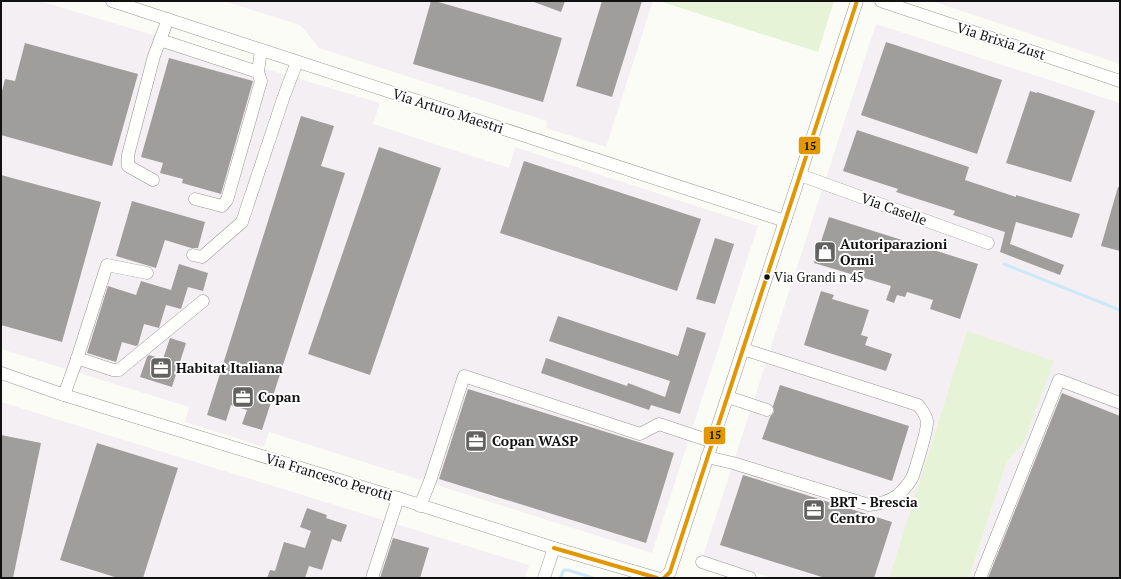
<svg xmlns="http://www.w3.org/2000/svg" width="1121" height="579" font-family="'PT Serif',serif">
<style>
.industrial{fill:#f4eff3}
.green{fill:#e7f3d6}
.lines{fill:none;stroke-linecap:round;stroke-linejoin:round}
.stream{stroke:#cbe9f8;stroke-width:3}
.building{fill:#a09e9c}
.minor-casing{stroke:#979795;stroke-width:13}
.minor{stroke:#fffffe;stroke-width:12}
.bus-1-casing{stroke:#fff;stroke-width:7}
.bus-1{stroke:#e09702;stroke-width:4}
.bus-dot{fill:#111;stroke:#fff;stroke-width:1.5}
.labels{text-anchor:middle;stroke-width:4;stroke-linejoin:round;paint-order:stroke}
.bus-label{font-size:13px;fill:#111;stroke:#fff;text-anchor:start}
.street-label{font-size:14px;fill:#111;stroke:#fff}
.poi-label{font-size:14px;font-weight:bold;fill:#111;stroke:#fff;text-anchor:start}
.line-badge{stroke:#fff;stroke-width:1.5}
.pale-badge-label{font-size:11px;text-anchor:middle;font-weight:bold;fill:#111}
</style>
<rect width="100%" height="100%" fill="#fcfcf7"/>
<g class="industrial">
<polygon points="1,1 40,1 380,103 373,124 509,168 515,147 758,226 652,553 269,432 264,447 185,422 189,407 1,349"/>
<polygon points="224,1 653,1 606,147 546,128 547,121 319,48 300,25"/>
<polygon points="932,1 1120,1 1120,64"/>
<polygon points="876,24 1120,103 1120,578 969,578 1007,461 1023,444 967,331 889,578 771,578 703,556"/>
<polygon points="1,402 529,565 525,578 1,578"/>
</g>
<g class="green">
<polygon points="659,1 834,1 818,52"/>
<polygon points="967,331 1054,361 1023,444 1007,461 969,578 889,578"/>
</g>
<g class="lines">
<g class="stream">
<polyline points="1004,264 1120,310"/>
<polyline points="560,578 564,570 568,570 593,578"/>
</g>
</g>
<g class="building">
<polygon points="431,1 435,1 562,38 543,102 413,64"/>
<polygon points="534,1 565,1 561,12 534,2"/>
<polygon points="602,1 642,1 612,97 576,86"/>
<polygon points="886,42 1002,80 977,154 861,115"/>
<polygon points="25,43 138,74 112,166 1,135 1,95 5,79 15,81"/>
<polygon points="169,58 253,81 221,194 182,183 183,179 160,173 163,163 141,157"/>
<polygon points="1030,91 1037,93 1037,92 1095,111 1071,182 1006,163"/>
<polygon points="301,116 334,126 321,166 345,173 262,430 242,424 247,410 231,405 226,421 207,415"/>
<polygon points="857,130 969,167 965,180 1016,197 1016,195 1080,214 1072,238 1016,222 1010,244 1064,265 1060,275 1000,252 1005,232 953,215 955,211 896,192 898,189 843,171"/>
<polygon points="379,147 441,168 370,375 308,354"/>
<polygon points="524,161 701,219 677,291 500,233"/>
<polygon points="1,175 101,202 62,342 1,325"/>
<polygon points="1118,187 1120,187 1120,251 1101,246"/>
<polygon points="132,201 205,222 198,248 191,248 165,240 156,268 116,256"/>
<polygon points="829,217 978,264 960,319 930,309 933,300 907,292 905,297 897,295 894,303 886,300 891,286 814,263"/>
<polygon points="715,238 734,244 715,304 696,299"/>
<polygon points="179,264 208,273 203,291 188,287 181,309 166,305 159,328 144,324 138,345 136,346 122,342 116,362 87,353 108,286 136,295 141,281 171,290"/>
<polygon points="821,291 834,295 832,299 869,310 861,335 868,337 865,345 892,354 886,371 804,345"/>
<polygon points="558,316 678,356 687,327 706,333 680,414 651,405 649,410 541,373 546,358 627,386 628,383 665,397 670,381 549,341"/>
<polygon points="170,338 186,343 172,387 140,377 147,357 149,355 163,359"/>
<polygon points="780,385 909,426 892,481 762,439 770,417 774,412 773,406"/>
<polygon points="468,389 674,453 646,543 439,479"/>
<polygon points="1062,393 1120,416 1120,578 988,578"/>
<polygon points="1,435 41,443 13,578 1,578"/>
<polygon points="97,443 178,468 143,578 118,578 60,560"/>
<polygon points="743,475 892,522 874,578 825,578 720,545"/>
<polygon points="307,508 327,515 326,518 347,525 341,542 332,539 322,570 309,566 305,578 267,578 270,570 275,571 284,542 305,548 311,531 300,527"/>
<polygon points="393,538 429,548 420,578 380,578"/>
</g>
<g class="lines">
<g class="minor-casing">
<g id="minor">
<polyline points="112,1 785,221"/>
<polyline points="881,1 1120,81"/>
<polyline points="160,40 258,72"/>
<polyline points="800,175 988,243"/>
<polyline points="153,180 128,166 128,155 154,56 168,19"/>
<polyline points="195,199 222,206 227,200 261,81 258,72 261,50"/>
<polyline points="193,255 202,257 242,222 284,96 297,62"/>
<polyline points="77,358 113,370 119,370 203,301"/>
<polyline points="1,373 64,395 398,498 554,548 657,578"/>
<polyline points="64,395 76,362 107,265 147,273"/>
<polyline points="728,397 767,410"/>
<path d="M707 457 733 463 869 505C880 504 890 501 898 495 902 491 909 484 912 478 915 471 928 428 927 421 926 415 922 410 918 405L743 349"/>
<polyline points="420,506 430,481 464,376 640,434 659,424 713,442"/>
<polyline points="702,562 750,578"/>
<polyline points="372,578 398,498"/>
<polyline points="544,578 554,548"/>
<polyline points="664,578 670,572 857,1"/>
<polyline points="980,578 1059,380 1120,403"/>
</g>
</g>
<use href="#minor" class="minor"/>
<g class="bus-1-casing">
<g id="bus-1">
<polyline points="554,548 657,578"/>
<polyline points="664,578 670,572 857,1"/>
</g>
</g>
<use href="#bus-1" class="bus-1"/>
</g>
<defs>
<g id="shop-square" transform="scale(1.15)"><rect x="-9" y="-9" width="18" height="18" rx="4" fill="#636362" stroke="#fff"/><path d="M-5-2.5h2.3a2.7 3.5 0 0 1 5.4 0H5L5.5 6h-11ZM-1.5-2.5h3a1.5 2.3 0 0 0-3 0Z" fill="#fff"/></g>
<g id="office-square" transform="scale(1.15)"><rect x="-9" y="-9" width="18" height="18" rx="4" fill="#636362" stroke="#fff"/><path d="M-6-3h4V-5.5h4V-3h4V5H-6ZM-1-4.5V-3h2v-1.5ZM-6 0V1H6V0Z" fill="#fff"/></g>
</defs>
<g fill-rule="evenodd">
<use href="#shop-square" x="825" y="252"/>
<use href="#office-square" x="161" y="368"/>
<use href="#office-square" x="243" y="397"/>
<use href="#office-square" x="476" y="441"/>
<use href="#office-square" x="814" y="510"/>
</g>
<circle class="bus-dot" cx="767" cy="277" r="3.5"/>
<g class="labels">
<g class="bus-label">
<text x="774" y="282">Via Grandi n 45</text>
</g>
<g class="street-label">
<text transform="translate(1001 41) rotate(18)" y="5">Via Brixia Zust</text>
<text transform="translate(448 111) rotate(18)" y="5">Via Arturo Maestri</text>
<text transform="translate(894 209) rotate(20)" y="5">Via Caselle</text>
<text transform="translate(329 477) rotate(17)" y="5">Via Francesco Perotti</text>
</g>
<g class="poi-label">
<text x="840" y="249">Autoriparazioni<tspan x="840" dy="16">Ormi</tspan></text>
<text x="176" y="373">Habitat Italiana</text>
<text x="258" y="402">Copan</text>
<text x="492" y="446">Copan WASP</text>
<text x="830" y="507">BRT - Brescia<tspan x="830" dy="16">Centro</tspan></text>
</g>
</g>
<g class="line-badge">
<rect x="798" y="136" width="23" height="19" rx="4" fill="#e09702"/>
<rect x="703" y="426" width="23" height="19" rx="4" fill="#e09702"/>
</g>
<g class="pale-badge-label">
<text x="810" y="150">15</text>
<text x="715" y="439">15</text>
</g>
<rect width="1121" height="579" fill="none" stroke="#111111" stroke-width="4"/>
</svg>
